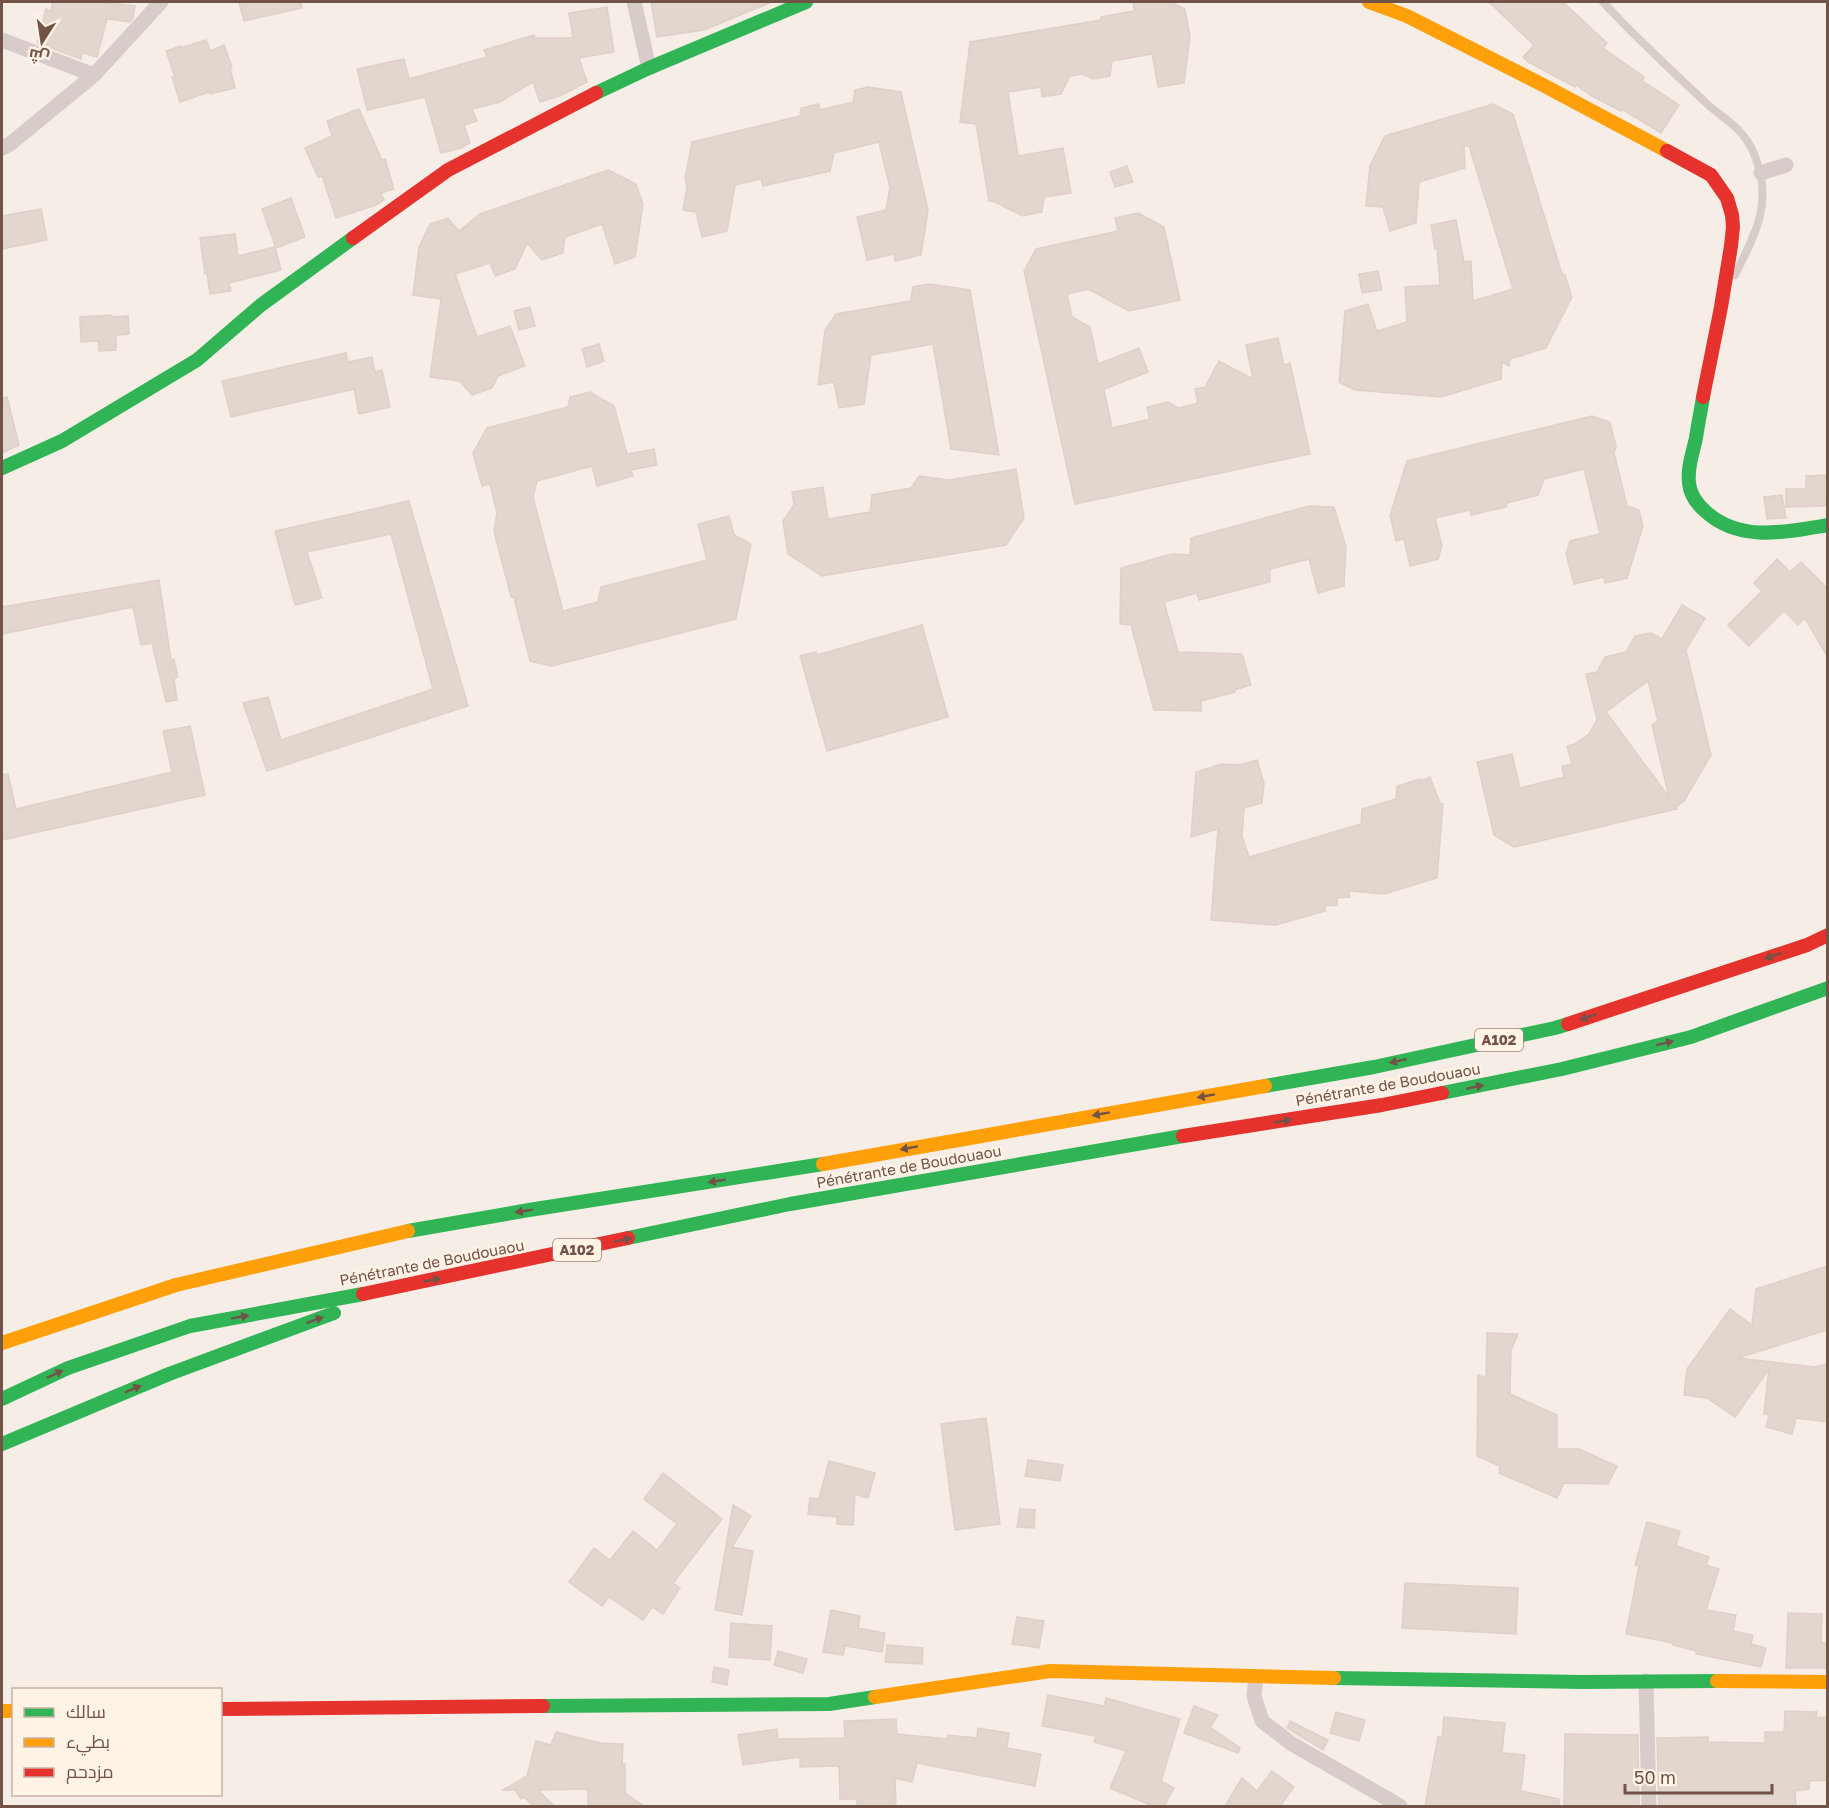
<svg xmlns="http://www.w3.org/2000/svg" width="1829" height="1808" font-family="'Golos Text',Cairo,sans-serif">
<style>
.building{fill:#e2d6ce;stroke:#dfd0c8;stroke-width:1.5;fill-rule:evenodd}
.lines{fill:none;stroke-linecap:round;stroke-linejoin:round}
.lane{stroke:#d7ccc9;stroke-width:8}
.street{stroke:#d7ccc9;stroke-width:15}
.fast{stroke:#30b455;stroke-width:14}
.slow{stroke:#ff9f0a;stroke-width:14}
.jam{stroke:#e5322d;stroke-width:14}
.oneway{fill:#735247}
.labels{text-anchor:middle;stroke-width:5;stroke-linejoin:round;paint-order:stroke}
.shield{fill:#fff3e6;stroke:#9d8277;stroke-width:1.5}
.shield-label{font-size:14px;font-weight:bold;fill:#735247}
.street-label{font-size:15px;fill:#735247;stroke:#fff3e6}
</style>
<rect width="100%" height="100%" fill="#f6eee6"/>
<g class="building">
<polygon points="53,2 97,2 135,6 133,18 130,22 107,19 97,57 82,53 81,59 37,43 46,9 51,11"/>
<polygon points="239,2 301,2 302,8 244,21"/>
<polygon points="651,2 772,2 704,30 657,37"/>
<polygon points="1133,2 1170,2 1185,9 1190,37 1184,83 1158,87 1152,54 1112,61 1110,76 1093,79 1082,74 1070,76 1061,94 1042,97 1041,87 1008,92 1018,156 1063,148 1071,193 1044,197 1042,212 1023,216 995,202 989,201 976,124 960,122 970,42 1101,20 1101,17 1134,11"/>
<polygon points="1489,2 1563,2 1607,43 1603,48 1644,77 1642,81 1679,105 1661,133 1622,109 1621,111 1592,96 1576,85 1575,87 1528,62 1523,57 1534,45"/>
<polygon points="607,7 614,52 579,58 587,82 562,95 540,102 533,82 500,102 472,109 477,121 464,125 470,143 461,148 441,153 425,97 367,110 357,69 404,59 409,79 487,57 484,50 534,35 535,38 573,38 569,13"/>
<polygon points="206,40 210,51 224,45 232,67 230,68 235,88 210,94 209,92 180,102 172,77 175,77 166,51 181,46 181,48"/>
<polygon points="868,87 901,92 928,210 921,255 895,261 894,254 867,260 857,217 886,210 890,188 879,142 834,153 830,171 763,186 761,179 735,185 727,231 702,237 696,212 683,210 687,186 685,179 692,142 800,116 801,108 819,104 820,110 853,102 855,90"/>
<polygon points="1493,104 1513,114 1562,274 1565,275 1572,297 1546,348 1510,359 1509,366 1502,362 1501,379 1441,397 1355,390 1339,382 1345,311 1368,304 1377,331 1407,322 1405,287 1440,285 1437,248 1435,249 1431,225 1456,220 1464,262 1471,261 1473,301 1513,289 1469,146 1464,146 1465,168 1419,182 1416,223 1390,231 1383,207 1366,206 1370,166 1385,136"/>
<polygon points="359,109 382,160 385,159 394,189 381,193 384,200 376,205 336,218 322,176 318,177 305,148 332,136 327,121"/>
<polygon points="1127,166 1133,182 1115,187 1110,172"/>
<polygon points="608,170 636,184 643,204 635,257 615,264 602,224 565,237 563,253 542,260 527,243 515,269 495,276 490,263 455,274 477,337 510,326 525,366 498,376 492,388 472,395 460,381 430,377 441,299 413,295 419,247 430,224 448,218 459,231 480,214"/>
<polygon points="291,198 305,237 276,248 262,209"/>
<polygon points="41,209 47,240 2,249 2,216"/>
<polygon points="1138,213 1164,227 1180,300 1129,311 1088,289 1067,294 1072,317 1090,327 1098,364 1139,348 1148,372 1104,389 1112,428 1150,419 1147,407 1168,402 1178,408 1198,403 1195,389 1205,387 1219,361 1253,379 1246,345 1278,338 1284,365 1290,363 1310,454 1075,504 1024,271 1036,249 1118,231 1115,218"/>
<polygon points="235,234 238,256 275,247 281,270 229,283 231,291 210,294 207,274 205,274 200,238"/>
<polygon points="1378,271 1382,290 1362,293 1359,274"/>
<polygon points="929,284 970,290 999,455 951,449 933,344 871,355 864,404 839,408 834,382 818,385 825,330 836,314 911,301 913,287"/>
<polygon points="530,307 535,326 519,330 514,311"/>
<polygon points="111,315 111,317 128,316 129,334 116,335 116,350 99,351 98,341 81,342 80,317"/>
<polygon points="599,344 604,361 587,367 582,349"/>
<polygon points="346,353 348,362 372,357 375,372 382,370 390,407 359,414 354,389 231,417 222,381"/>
<polygon points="590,392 614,406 627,454 654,449 657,465 631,470 633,476 597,486 592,466 537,481 533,497 563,611 598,602 601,587 707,560 698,524 729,516 734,535 751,544 736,619 552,666 530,661 514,598 511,597 494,531 497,513 490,484 482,486 473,453 487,428 568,407 570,397"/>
<polygon points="7,397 19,445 2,453 2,398"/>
<polygon points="1592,416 1610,422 1616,446 1614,453 1627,506 1639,510 1643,526 1627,578 1605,583 1604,577 1574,584 1566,554 1570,541 1600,534 1584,469 1544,479 1538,495 1507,503 1506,507 1471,515 1470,510 1435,518 1442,546 1438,559 1410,566 1404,539 1396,541 1390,516 1407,461"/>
<polygon points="1016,469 1024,518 1006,545 822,576 788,554 783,521 794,505 792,492 823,487 828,519 870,512 872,495 911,488 919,476 949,480"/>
<polygon points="1827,475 1827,504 1825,504 1825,506 1786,507 1786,489 1806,489 1806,476"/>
<polygon points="1782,495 1786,518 1767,519 1764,497"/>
<polygon points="409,501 468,706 267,771 243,703 268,697 281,740 433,689 391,534 307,552 322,598 295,605 275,531"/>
<polygon points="1309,506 1334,507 1346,547 1344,586 1318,593 1309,559 1270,569 1270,582 1199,600 1197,593 1164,602 1178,652 1242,654 1251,685 1234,690 1235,692 1201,701 1201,711 1154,710 1131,625 1120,624 1121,568 1172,554 1190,555 1191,538"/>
<polygon points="1777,559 1790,572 1801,562 1827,588 1827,656 1805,618 1798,625 1784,611 1749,646 1728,625 1762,591 1754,583"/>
<polygon points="159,580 171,660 174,659 178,677 174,678 177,700 166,702 152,643 141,645 133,607 2,634 2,607"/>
<path d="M1682 605 1705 618 1686 650 1711 755 1684 801 1676 807 1677 809 1672 810 1514 847 1494 835 1477 762 1512 754 1520 788 1564 777 1562 766 1572 764 1567 746 1575 744 1589 734 1598 718 1597 719 1586 674 1597 672 1605 657 1626 652 1635 636 1651 633 1662 639ZM1648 681 1658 721 1652 725 1669 797 1606 712Z"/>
<polygon points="922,625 948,717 827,751 800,656 816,652 817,655"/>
<polygon points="190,726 205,795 2,840 2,775 8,774 16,809 172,772 163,731"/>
<polygon points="1257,760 1264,783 1262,803 1244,808 1242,836 1249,857 1361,824 1362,809 1396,799 1397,786 1420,779 1421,781 1430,777 1440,803 1443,804 1437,878 1384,894 1349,891 1350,897 1337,898 1337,905 1325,906 1325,911 1276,925 1211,920 1218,829 1191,837 1196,772 1222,764 1240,765"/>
<polygon points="1827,1266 1827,1330 1738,1358 1815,1367 1827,1364 1827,1422 1796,1418 1792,1434 1766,1427 1769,1415 1764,1414 1769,1369 1735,1417 1707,1398 1684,1395 1687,1369 1730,1309 1752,1325 1756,1289"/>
<polygon points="1487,1333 1518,1334 1511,1350 1510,1394 1557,1415 1557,1449 1579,1449 1617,1466 1608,1484 1564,1483 1557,1498 1499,1473 1500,1466 1477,1456 1478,1375 1486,1378"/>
<polygon points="986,1418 1000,1524 955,1530 941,1424"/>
<polygon points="1028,1460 1063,1465 1060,1481 1025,1476"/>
<polygon points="829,1461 875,1473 868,1498 855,1494 853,1525 837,1524 837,1517 808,1514 810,1498 819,1499"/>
<polygon points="663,1473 722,1519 673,1583 680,1588 663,1614 652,1607 643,1620 609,1597 602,1606 569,1582 594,1548 610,1560 633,1531 657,1550 677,1524 644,1499"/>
<polygon points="733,1505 751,1516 732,1547 753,1551 742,1615 715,1610"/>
<polygon points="1020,1509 1035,1510 1034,1528 1017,1527"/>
<polygon points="1647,1522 1680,1531 1676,1546 1709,1557 1706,1565 1719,1569 1706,1610 1736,1615 1733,1631 1753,1635 1751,1644 1766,1648 1761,1667 1696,1654 1696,1651 1673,1645 1673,1643 1626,1634 1639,1566 1635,1565"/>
<polygon points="1405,1583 1518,1588 1516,1634 1402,1628"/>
<polygon points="831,1610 860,1616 858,1628 885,1633 882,1652 845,1646 843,1655 823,1652"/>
<polygon points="1788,1613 1822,1614 1821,1643 1827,1643 1827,1668 1786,1668"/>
<polygon points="1017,1617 1044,1621 1039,1648 1012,1644"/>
<polygon points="731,1623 772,1626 770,1660 729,1657"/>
<polygon points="887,1645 923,1648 922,1664 885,1662"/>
<polygon points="778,1651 807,1659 803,1673 774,1665"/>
<polygon points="714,1667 729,1670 727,1685 712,1682"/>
<polygon points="1048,1695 1104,1706 1106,1698 1180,1719 1161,1781 1174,1788 1164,1806 1153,1806 1110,1788 1126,1751 1094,1742 1096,1736 1042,1726"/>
<polygon points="1194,1706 1218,1715 1210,1727 1240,1748 1238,1753 1184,1733"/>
<polygon points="1785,1711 1817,1712 1816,1718 1827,1717 1827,1780 1809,1781 1809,1789 1795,1791 1796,1806 1659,1806 1657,1738 1708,1737 1708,1742 1765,1743 1765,1732 1784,1732"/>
<polygon points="1336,1712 1365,1720 1359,1741 1330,1733"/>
<polygon points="1444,1717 1505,1723 1502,1753 1525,1755 1521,1791 1559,1799 1559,1806 1425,1806 1438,1737 1442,1738"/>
<polygon points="896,1719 897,1734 948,1739 948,1735 977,1738 978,1728 1009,1733 1007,1748 1041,1754 1035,1786 917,1763 912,1782 895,1778 896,1806 857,1806 857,1799 840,1799 839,1766 800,1767 800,1757 743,1765 738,1735 777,1729 778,1739 845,1738 844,1721"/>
<polygon points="1290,1721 1328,1740 1323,1750 1287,1728"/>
<polygon points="556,1732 600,1743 623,1744 622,1764 625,1764 625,1793 644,1806 588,1806 588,1789 538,1790 554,1806 533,1806 524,1797 521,1799 515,1790 503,1790 527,1776 536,1741 551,1745"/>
<polygon points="1565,1734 1638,1735 1639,1806 1564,1806"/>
<polygon points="1272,1771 1294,1787 1280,1806 1225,1806 1242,1778 1257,1791"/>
</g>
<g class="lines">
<path class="lane" d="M1603 2C1635 37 1670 69 1704 101 1716 113 1731 121 1742 134 1749 142 1754 152 1757 162 1772 206 1754 236 1735 275"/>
<g class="street">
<polyline points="634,2 649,68"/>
<polyline points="2,40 94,75 161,2"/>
<polyline points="2,148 10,144 94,75"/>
<polyline points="1761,173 1786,165"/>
<polyline points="1256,1677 1254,1696 1262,1721 1292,1744 1400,1806"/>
<polyline points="1646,1681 1649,1806"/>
</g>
<g class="fast">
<polyline points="596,93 649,68 806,2"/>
<path d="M1703 397C1701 410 1698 424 1696 438 1693 452 1687 468 1689 483 1690 494 1697 504 1705 511 1739 543 1786 532 1828 525"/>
<polyline points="2,468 62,441 197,360 261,305 353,238"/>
<polyline points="1265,1086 1374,1067 1555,1028 1568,1024"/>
<polyline points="1442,1093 1562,1069 1691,1037 1828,988"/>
<polyline points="408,1231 529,1210 823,1164"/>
<polyline points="628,1238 790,1204 1183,1136"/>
<polyline points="2,1399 68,1368 190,1326 363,1294"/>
<polyline points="2,1444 169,1374 334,1313"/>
<polyline points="1334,1678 1583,1682 1717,1681"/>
<polyline points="543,1706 829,1704 875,1697"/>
</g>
<g class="slow">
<polyline points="1369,2 1407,16 1541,84 1667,151"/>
<polyline points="823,1164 1265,1086"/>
<polyline points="2,1343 176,1285 408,1231"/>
<polyline points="1717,1681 1828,1682"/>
<polyline points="875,1697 1050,1671 1334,1678"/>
<polyline points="2,1711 14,1711"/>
</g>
<g class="jam">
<polyline points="1667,151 1711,175 1727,198 1732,215 1733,227 1731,246 1721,307 1703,397"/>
<polyline points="353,238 448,170 596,93"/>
<polyline points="1568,1024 1807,945 1828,935"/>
<polyline points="1183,1136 1382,1105 1442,1093"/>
<polyline points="363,1294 628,1238"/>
<polyline points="220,1709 543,1706"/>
</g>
</g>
<defs><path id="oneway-solid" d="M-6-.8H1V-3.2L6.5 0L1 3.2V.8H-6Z" transform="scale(1.5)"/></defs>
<g class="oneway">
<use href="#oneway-solid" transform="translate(1773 956) rotate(161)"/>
<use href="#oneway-solid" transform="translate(1588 1017) rotate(162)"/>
<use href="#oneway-solid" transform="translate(1665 1043) rotate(-14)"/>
<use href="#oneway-solid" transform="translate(1398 1061) rotate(168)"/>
<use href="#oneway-solid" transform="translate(1475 1087) rotate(-12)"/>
<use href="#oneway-solid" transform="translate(1206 1096) rotate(170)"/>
<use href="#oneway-solid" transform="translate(1101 1114) rotate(170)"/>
<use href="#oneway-solid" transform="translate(1283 1121) rotate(-9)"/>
<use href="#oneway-solid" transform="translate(909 1148) rotate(170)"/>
<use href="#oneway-solid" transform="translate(717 1181) rotate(171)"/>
<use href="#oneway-solid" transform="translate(524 1211) rotate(171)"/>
<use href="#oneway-solid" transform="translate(623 1240) rotate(-12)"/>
<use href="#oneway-solid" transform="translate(432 1280) rotate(-12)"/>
<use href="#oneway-solid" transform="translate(240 1317) rotate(-10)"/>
<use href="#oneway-solid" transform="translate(315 1320) rotate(-20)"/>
<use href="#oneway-solid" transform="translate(55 1374) rotate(-25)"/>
<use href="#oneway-solid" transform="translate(133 1389) rotate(-23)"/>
</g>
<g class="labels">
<g class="shield">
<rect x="1475" y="1029" width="48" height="22" rx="4.5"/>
<rect x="553" y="1239" width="48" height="22" rx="4.5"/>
</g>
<g class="shield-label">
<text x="1499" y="1045">A102</text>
<text x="577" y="1255">A102</text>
</g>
<g class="street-label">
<text transform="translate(1388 1085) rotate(-10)" y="5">Pénétrante de Boudouaou</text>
<text transform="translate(909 1167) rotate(-10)" y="5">Pénétrante de Boudouaou</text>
<text transform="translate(432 1263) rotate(-11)" y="5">Pénétrante de Boudouaou</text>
</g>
</g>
<rect width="1829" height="1808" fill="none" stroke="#735247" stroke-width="6"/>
<rect x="12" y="1688" width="210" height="108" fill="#fff3e6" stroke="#c7b3a6" stroke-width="1.5"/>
<rect x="24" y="1708" width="30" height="9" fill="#30b455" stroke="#c7b3a6" stroke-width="1.5"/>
<text x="66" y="1718" font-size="18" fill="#735247">سالك</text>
<rect x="24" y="1738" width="30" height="9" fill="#ff9f0a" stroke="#c7b3a6" stroke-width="1.5"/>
<text x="66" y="1748" font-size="18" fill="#735247">بطيء</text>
<rect x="24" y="1768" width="30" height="9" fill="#e5322d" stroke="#c7b3a6" stroke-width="1.5"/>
<text x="66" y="1778" font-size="18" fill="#735247">مزدحم</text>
<g transform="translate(42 42) rotate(192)" stroke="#fff3e6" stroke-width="4.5" paint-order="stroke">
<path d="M0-4.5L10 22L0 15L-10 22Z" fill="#735247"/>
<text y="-9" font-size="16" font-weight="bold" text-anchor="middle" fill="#735247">ش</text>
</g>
<path d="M1625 1784v9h147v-9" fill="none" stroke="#735247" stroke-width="3"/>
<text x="1634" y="1784" font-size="18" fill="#735247" stroke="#fff3e6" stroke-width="4.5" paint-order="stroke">50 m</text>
</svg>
